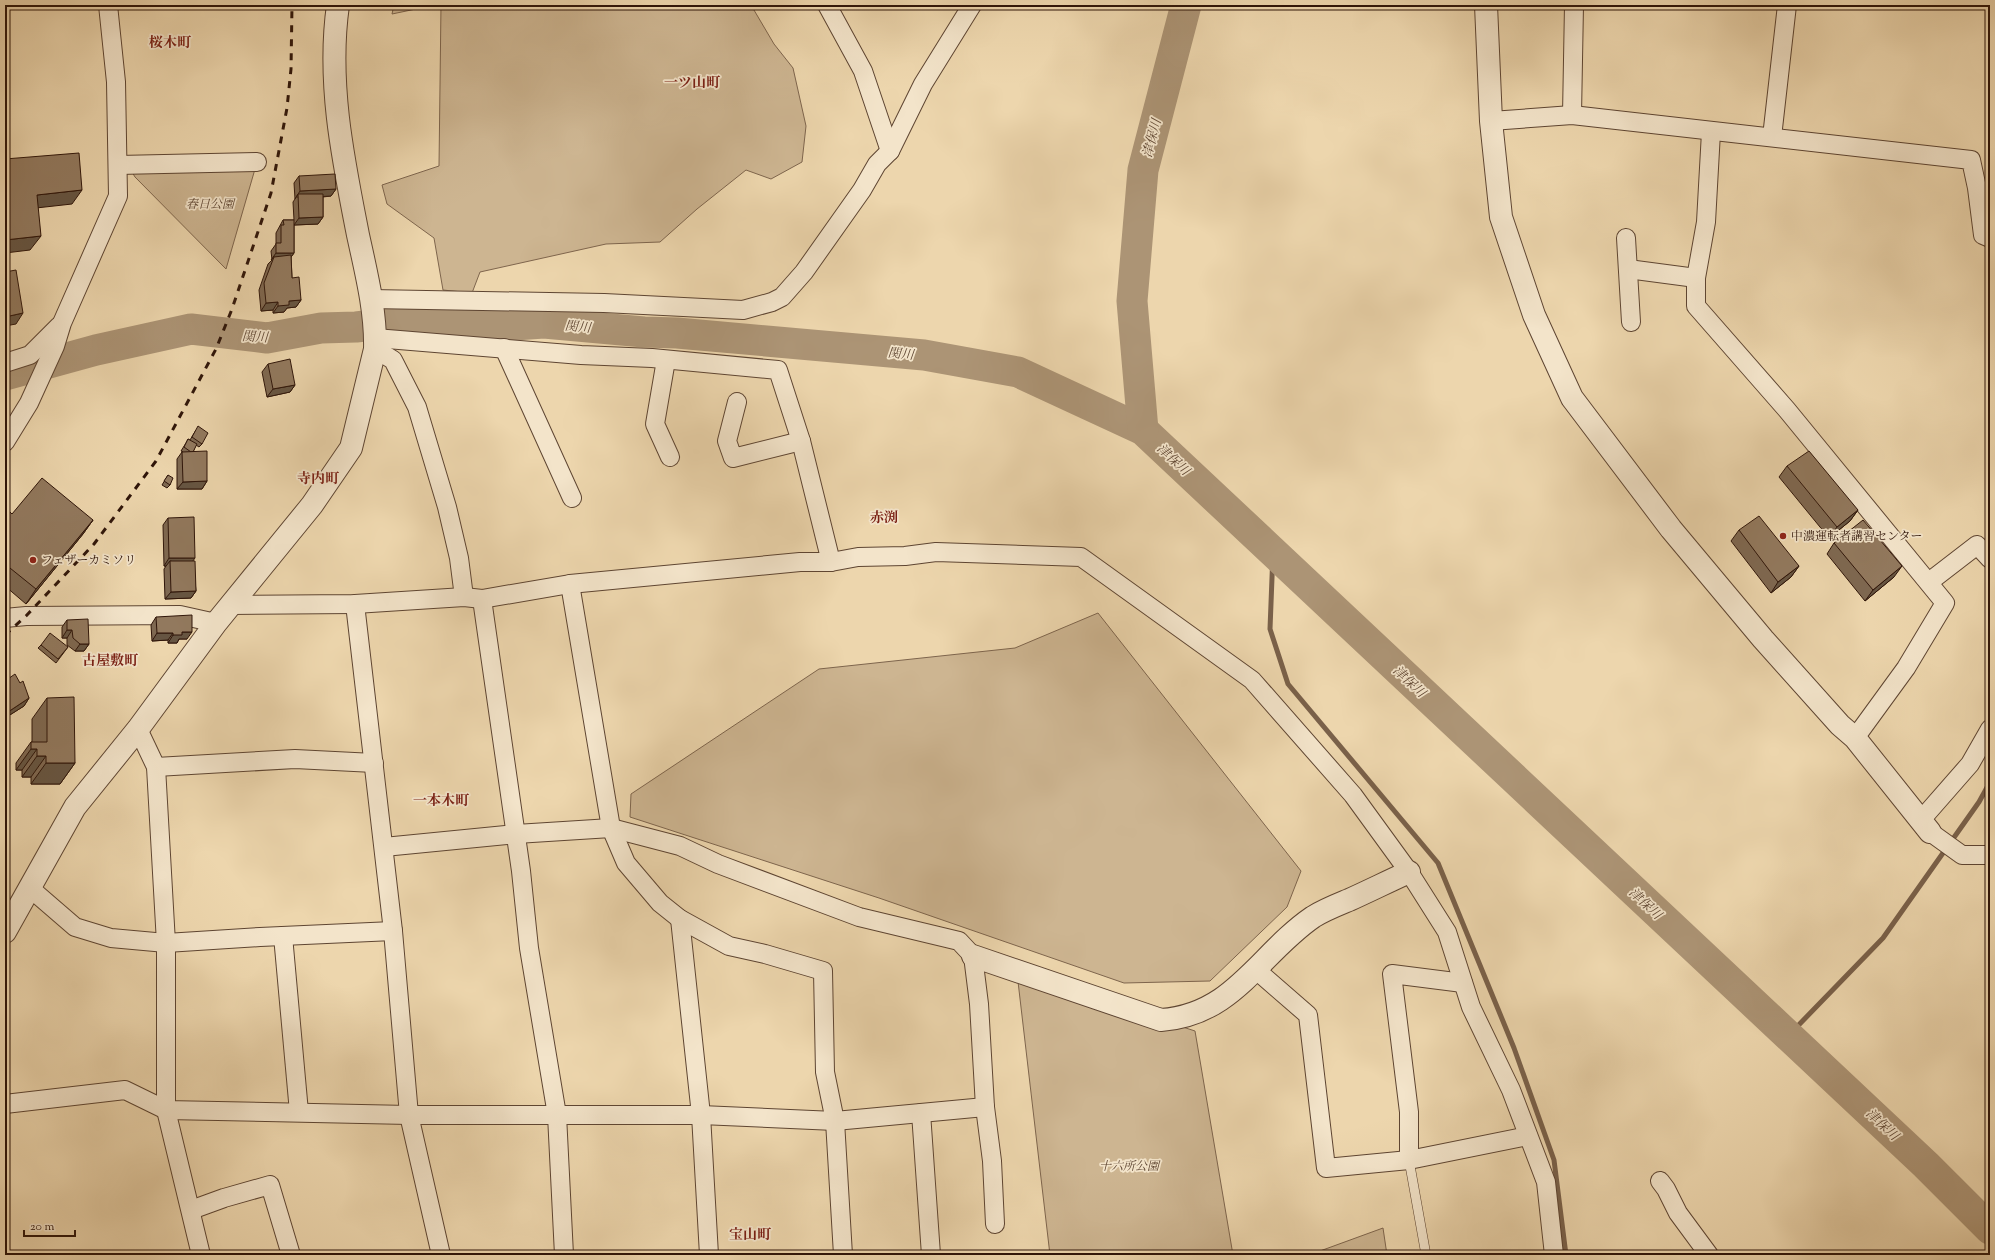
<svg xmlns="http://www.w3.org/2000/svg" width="1995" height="1260" font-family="'Sorts Mill Goudy','Noto Serif JP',serif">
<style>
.green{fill:#cdb591;stroke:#7e654d}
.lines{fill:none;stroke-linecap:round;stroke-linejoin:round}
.stream{stroke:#7a614a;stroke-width:5}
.river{stroke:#ac9475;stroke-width:31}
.service-casing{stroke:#5e4532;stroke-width:10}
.minor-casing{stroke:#5e4532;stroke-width:20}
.tertiary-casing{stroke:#5e4532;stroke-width:24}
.service{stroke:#f3e4ca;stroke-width:9}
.minor{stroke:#f3e4ca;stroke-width:18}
.tertiary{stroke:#f3e4ca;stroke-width:22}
.rail{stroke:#2f1509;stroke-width:3;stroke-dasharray:7 7;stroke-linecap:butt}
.wall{fill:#7e6851;stroke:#2f1509}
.shaded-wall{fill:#665542;stroke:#2f1509}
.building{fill:#92795e;stroke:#2f1509}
.poi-dot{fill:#8f2418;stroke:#f3e4ca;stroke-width:1.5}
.labels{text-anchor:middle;stroke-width:3.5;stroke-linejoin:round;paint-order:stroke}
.park-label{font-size:12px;font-style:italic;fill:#5e4532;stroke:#f3e4ca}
.poi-label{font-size:12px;fill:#2f1509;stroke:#f3e4ca;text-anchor:start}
.water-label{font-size:13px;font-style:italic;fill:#614834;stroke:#f3e4ca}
.quarter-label{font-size:14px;font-weight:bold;fill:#7a1f14;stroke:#f3e4ca}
</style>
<rect width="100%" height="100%" fill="#edd6ad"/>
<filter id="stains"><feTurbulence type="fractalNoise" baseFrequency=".005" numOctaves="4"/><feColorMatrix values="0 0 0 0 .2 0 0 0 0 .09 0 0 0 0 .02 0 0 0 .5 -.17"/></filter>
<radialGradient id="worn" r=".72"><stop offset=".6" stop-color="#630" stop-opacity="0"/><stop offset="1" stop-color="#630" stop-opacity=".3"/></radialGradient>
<g class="green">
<polygon points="394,5 435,5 392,14"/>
<polygon points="441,5 751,5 774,44 793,68 806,126 802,162 771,179 746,170 697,209 660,242 606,244 480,272 472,293 443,290 434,238 387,204 382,185 439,166"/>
<polygon points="255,169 226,269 135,177 132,172"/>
<polygon points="1098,613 1301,871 1287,907 1210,981 1124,983 879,898 630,817 631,794 819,669 1015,648"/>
<polygon points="1017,973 1195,1031 1233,1255 1050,1255"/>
<polygon points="1383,1228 1387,1255 1309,1255"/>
</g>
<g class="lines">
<g class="stream">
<polyline points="1273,552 1270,629 1288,684 1438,863 1514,1048 1554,1160 1566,1255"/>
<polyline points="1788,1036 1883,938 1979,802 1990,782"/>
</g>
<g class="river">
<polyline points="5,375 96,350 191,329 267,338 321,328 356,327 400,322 501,326 544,323 644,332 677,333 924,355 1018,372 1143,430 1926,1165 1990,1229"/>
<polyline points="1143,430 1132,301 1143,170 1186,5"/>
</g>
<g class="service-casing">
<polyline id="service" points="1409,1160 1426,1255"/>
</g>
<g class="minor-casing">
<g id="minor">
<polyline points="827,5 863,71 890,151"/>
<polyline points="1572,115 1574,5"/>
<polyline points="1491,121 1572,115 1971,160 1977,188 1983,235 1990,238"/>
<polyline points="1711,132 1706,222 1696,278 1696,306 1787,410 1945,603 1906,668 1855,738"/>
<polyline points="1772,137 1787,5"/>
<polyline points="118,165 257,162"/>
<polyline points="1626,238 1631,322"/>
<polyline points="1628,269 1696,278"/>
<polyline points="371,299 604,303 743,310 772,302 782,297 804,272 862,190 877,164 890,151 923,84 972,5"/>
<polyline points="375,338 581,355 652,358 778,370 801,441 831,562"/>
<polyline points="504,348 572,498"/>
<polyline points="375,349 393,360 417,407 447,507 459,558 464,597"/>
<polyline points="666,360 655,424 670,457"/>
<polyline points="5,363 30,355 59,326"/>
<polyline points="737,402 727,441 733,458 801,441"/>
<polyline points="5,442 29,403 55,346 62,323 118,196 116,82 108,5"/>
<polyline points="1929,582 1977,545 1990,559"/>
<polyline points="570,584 611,828 626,863 660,903 680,919 729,946 765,954 823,971 825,1072 835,1121 843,1255"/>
<polyline points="482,599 521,871 529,948 557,1115 564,1255"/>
<polyline points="355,604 393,931 409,1115 441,1255"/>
<polyline points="230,605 355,604 464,597 482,599 570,584 800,562 831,562 858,557 905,556 936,552 1081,557 1252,680 1353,795 1409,872 1447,932 1471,1007 1511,1090 1546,1182 1554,1255"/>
<polyline points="5,618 26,616 180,615 216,623"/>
<polyline points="138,729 156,767 166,943 166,1110 201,1255"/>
<polyline points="156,767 295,759 374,763"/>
<polyline points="1921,820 1970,764 1990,729"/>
<polyline points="1930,832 1962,855 1990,855"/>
<polyline points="384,847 516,834 611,828 680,846 718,864 859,917 959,941 973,956 979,1004 985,1107 992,1161 995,1224"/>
<polyline points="31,889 75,927 111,938 166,943 260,937 393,931"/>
<polyline points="680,919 701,1115 709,1255"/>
<polyline points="283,936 299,1112"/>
<polyline points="1255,969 1308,1015 1326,1168 1409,1160"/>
<polyline points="1463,983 1392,974 1409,1112 1409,1160 1528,1136"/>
<polyline points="5,1104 125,1090 166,1110 409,1115 701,1115 835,1121 985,1107"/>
<polyline points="921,1113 931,1255"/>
<polyline points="1660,1181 1666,1189 1678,1213 1709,1255"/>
<polyline points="191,1210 224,1198 270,1185 291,1255"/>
</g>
</g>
<g class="tertiary-casing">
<g id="tertiary">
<polyline points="1486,5 1491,121 1501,217 1534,315 1572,398 1671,529 1763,639 1840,725 1855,738 1930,832"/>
<path d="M5 932 75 807 138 729 216 623 312 505 351 448 375 349C376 311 366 272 358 235 343 159 327 82 338 5"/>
<path d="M973 956 1161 1020C1234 1015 1259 954 1313 917 1324 910 1337 905 1349 900 1369 891 1389 881 1409 872"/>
</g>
</g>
<use href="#service" class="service"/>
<use href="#minor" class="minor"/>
<use href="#tertiary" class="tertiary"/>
<polyline class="rail" points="5,635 26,616 94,544 156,461 216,349 232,309 271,193 287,108 291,69 292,5"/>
</g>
<g class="wall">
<polygon points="299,176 336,189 331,196 323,197 323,217 318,224 294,225 294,253 291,257 292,278 301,300 296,307 287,308 284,312 273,313 273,310 261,311 259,290 268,264 272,260 271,251 276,244 276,233 283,220 294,220 293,202 295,199 294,183"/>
<polygon points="268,364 295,385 290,392 267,397 262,372"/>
<polygon points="196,430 202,444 199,447 196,445 193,452 207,481 202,489 177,489 177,459 182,452 183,452 181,451 186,443 188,439 190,440"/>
<polygon points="1787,466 1858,510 1850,521 1829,538 1779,477"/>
<polygon points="168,475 170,485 167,488 162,485"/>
<polygon points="5,507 12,514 93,520 83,534 26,604 5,586"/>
<polygon points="168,518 193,561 196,591 191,598 165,599 164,569 166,566 164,566 163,525"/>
<polygon points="1739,530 1799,566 1791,577 1771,593 1731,541"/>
<polygon points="1834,543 1894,577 1865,601 1827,554"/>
<polygon points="156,617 187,639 179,639 177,643 168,643 168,640 152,641 151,625"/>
<polygon points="67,620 89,644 84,651 75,651 67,645 67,638 62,638 62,627"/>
<polygon points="41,645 68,647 56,663 38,648"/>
<polygon points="5,680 5,681 20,683 29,698 24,706 5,718"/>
<polygon points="47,698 75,763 60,784 31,784 31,777 22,777 22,770 16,770 16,763 31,742 32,742 32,719"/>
</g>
<g class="shaded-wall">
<polygon points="336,189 331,196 298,198 298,194 295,199 300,191"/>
<polygon points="82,190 72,204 27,209 37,195"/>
<polygon points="323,217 318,224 294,225 299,218"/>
<polygon points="41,236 30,250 5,253 5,240"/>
<polygon points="276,253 294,253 289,260 274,257 271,260"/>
<polygon points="301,300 296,307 287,308 284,312 273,313 278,306 289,301"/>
<polygon points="278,302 273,310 261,311 266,303"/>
<polygon points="23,313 16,324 5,326 5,317"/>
<polygon points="295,385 290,392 267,397 273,389"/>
<polygon points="207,481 202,489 177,489 183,482"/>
<polygon points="1858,510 1850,521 1829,538 1837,527"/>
<polygon points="93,520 83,534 26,604 36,589"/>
<polygon points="169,558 195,558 190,565 170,561 166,566 164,566"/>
<polygon points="1799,566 1791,577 1771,593 1778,582"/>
<polygon points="1902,566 1894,577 1865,601 1873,590"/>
<polygon points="196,591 191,598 165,599 171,592"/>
<polygon points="67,630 72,630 67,638 62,638"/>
<polygon points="182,632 192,632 187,639 179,639 177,643 168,643 173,635"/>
<polygon points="157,633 173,633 168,640 152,641"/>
<polygon points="80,644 89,644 84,651 75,651"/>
<polygon points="29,698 24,706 5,718 5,717 8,712"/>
<polygon points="31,749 37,749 22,770 16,770"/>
<polygon points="37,756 46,756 31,777 22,777"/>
<polygon points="46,763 75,763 60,784 31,784"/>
</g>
<g class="building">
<polygon points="79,153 82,190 37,195 41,236 5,240 5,159"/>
<polygon points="335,174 336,189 300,191 299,176"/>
<polygon points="298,194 323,194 323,217 299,218"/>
<polygon points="283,220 294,220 294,253 276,253 276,243 281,243 281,225 284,225"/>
<polygon points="291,255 292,278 299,277 301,300 289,301 289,305 278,306 278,302 266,303 264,283 274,257"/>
<polygon points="16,270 23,313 5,317 5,272"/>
<polygon points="290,359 295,385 273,389 268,364"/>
<polygon points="198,426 208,433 202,444 192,437"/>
<polygon points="188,439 197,444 193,452 191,452 184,447"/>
<polygon points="207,451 207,481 183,482 182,452"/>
<polygon points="1809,451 1858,510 1837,527 1787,466"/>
<polygon points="168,475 173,478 170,485 164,481"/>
<polygon points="42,478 93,520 36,589 5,564 5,507 12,514"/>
<polygon points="1759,516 1799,566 1778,582 1739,530"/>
<polygon points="194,517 195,558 169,558 168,518"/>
<polygon points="1863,520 1902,566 1873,590 1834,543"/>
<polygon points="170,561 195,561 196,591 171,592"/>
<polygon points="192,615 192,632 182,632 182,635 173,635 173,633 157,633 156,617"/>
<polygon points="88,619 89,644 80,644 73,638 72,630 67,630 67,620"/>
<polygon points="50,633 68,647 58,659 41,645"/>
<polygon points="15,674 20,683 23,681 29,698 8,712 5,707 5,680 5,681"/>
<polygon points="74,697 75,763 46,763 46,756 37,756 37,749 31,749 31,742 47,742 47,698"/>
</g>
<g class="poi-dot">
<circle cx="1783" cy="536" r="4"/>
<circle cx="33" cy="560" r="4"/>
</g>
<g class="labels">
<g class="park-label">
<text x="210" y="208">春日公園</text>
<text x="1129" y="1170">十六所公園</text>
</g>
<g class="poi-label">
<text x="1791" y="540">中濃運転者講習センター</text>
<text x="41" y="564">フェザーカミソリ</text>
</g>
<g class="water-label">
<text transform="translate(1151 138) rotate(-75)" y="5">津保川</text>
<text transform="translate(578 326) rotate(5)" y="5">関川</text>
<text transform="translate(255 336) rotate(3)" y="5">関川</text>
<text transform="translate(901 353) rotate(5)" y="5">関川</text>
<text transform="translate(1174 459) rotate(43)" y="5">津保川</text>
<text transform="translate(1410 681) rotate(43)" y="5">津保川</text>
<text transform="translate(1646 903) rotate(43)" y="5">津保川</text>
<text transform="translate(1883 1124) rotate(43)" y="5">津保川</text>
</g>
<g class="quarter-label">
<text x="170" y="47">桜木町</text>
<text x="692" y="87">一ツ山町</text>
<text x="318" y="483">寺内町</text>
<text x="884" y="522">赤渕</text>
<text x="110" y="665">古屋敷町</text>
<text x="441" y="805">一本木町</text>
<text x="750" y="1239">宝山町</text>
</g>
</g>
<rect width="1995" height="1260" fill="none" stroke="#edd6ad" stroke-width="20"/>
<rect x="6" y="6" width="1983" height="1248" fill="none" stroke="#2f1509" stroke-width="2"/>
<rect x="10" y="10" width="1975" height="1240" fill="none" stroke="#2f1509"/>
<path d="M24 1230v6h51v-6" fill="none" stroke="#2f1509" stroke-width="2"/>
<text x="30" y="1230" font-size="12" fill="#2f1509" stroke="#f3e4ca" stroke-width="3" paint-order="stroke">20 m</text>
<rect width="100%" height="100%" filter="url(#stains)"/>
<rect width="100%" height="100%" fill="url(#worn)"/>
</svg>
